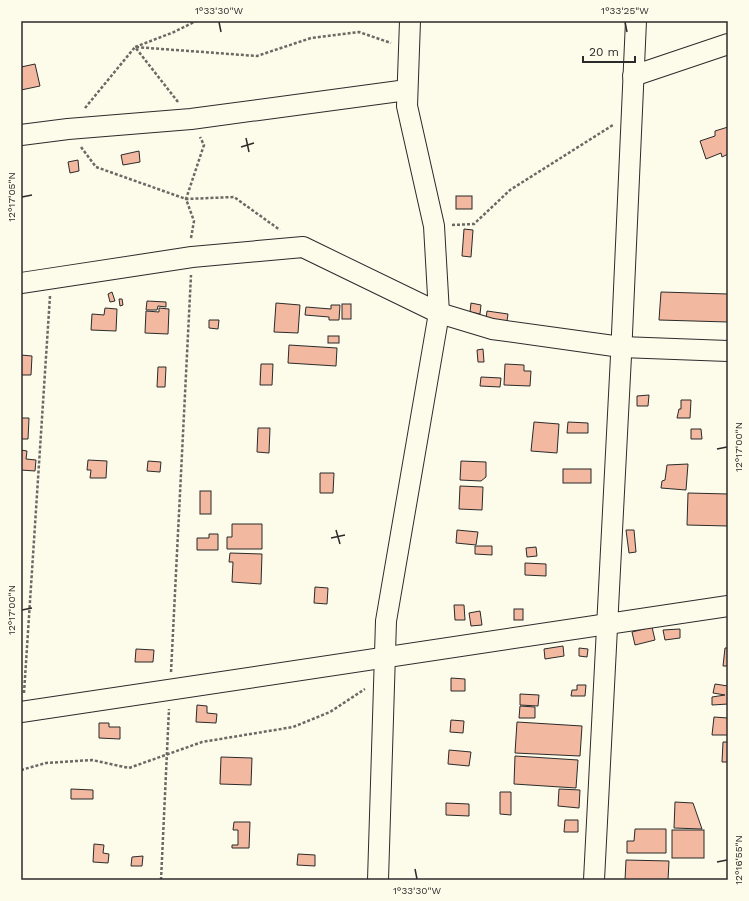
<svg xmlns="http://www.w3.org/2000/svg" width="749" height="901" font-family="'Work Sans',sans-serif">
<style>
.building{fill:#f2b8a0;stroke:#2b2b2b}
.lines{fill:none;stroke-linecap:round;stroke-linejoin:round}
.minor-casing{stroke:#2b2b2b;stroke-width:22}
.path{stroke:#6a6964;stroke-width:2.5;stroke-dasharray:3 2;stroke-linecap:butt}
.minor{stroke:#fdfbea;stroke-width:20}
.ticks{fill:none;stroke:#2b2b2b;stroke-width:1.5}
.neatline{fill:none;stroke:#2b2b2b;stroke-width:1.5}
.ticks-label{font-size:10px;text-anchor:middle;fill:#2b2b2b}
</style>
<rect width="100%" height="100%" fill="#fdfbea"/>
<g class="building">
<polygon points="35,64 40,86 21,90 21,67"/>
<polygon points="728,127 728,154 722,157 721,153 706,159 700,141 715,136 715,131"/>
<polygon points="139,151 140,162 123,165 121,155"/>
<polygon points="78,160 79,171 70,173 68,162"/>
<rect x="456" y="196" width="16" height="13"/>
<polygon points="464,229 473,230 471,257 462,256"/>
<polygon points="112,292 115,301 110,302 108,294"/>
<polygon points="661,292 728,294 728,322 659,320"/>
<polygon points="119,299 122,299 123,305 120,306"/>
<polygon points="147,301 166,302 166,307 158,306 157,310 146,310"/>
<polygon points="276,303 300,305 298,333 274,332"/>
<polygon points="471,303 481,305 480,314 470,312"/>
<rect x="342" y="304" width="9" height="15"/>
<polygon points="331,305 340,305 339,320 329,320 329,317 305,315 306,307 331,309"/>
<polygon points="105,308 117,309 116,331 91,330 92,314 104,315"/>
<polygon points="159,308 169,309 168,334 145,333 146,311 159,312"/>
<polygon points="487,311 508,314 507,321 486,319"/>
<polygon points="209,320 219,320 218,329 209,328"/>
<rect x="328" y="336" width="11" height="7"/>
<polygon points="289,345 337,348 336,366 288,363"/>
<polygon points="483,349 484,362 478,362 477,350"/>
<polygon points="21,355 32,356 31,375 21,375"/>
<polygon points="261,364 273,364 272,385 260,385"/>
<polygon points="505,364 524,365 524,371 531,371 530,386 504,385"/>
<polygon points="158,367 166,367 165,387 157,387"/>
<polygon points="481,377 501,378 500,387 480,386"/>
<polygon points="649,395 648,406 637,406 637,396"/>
<polygon points="681,400 691,400 690,418 677,418 679,409 681,409"/>
<polygon points="21,418 29,418 28,439 21,439"/>
<polygon points="534,422 559,424 557,453 531,451"/>
<polygon points="568,422 588,423 588,433 567,433"/>
<polygon points="258,428 270,428 269,453 257,452"/>
<polygon points="691,429 701,429 702,439 691,439"/>
<polygon points="21,450 27,451 26,459 36,460 35,471 21,470"/>
<polygon points="88,460 107,461 106,478 90,478 91,470 87,470"/>
<polygon points="148,461 161,462 160,472 147,471"/>
<polygon points="461,461 486,462 486,477 481,481 460,480"/>
<polygon points="688,464 686,490 661,488 662,481 665,480 667,465"/>
<rect x="563" y="469" width="28" height="14"/>
<polygon points="320,473 334,473 333,493 320,493"/>
<polygon points="460,486 483,487 482,510 459,509"/>
<rect x="200" y="491" width="11" height="23"/>
<polygon points="688,493 728,494 728,526 687,525"/>
<polygon points="232,524 262,524 262,549 227,549 227,537 232,537"/>
<polygon points="457,530 478,532 476,545 456,543"/>
<polygon points="626,530 634,530 636,552 629,553"/>
<polygon points="209,534 218,534 218,550 197,550 197,538 209,538"/>
<polygon points="475,546 492,546 492,555 475,554"/>
<polygon points="536,547 537,556 527,557 526,548"/>
<polygon points="230,553 262,554 261,584 232,582 233,562 229,562"/>
<polygon points="525,563 546,564 546,576 525,575"/>
<polygon points="315,587 328,588 327,604 314,603"/>
<polygon points="454,605 464,605 465,620 455,620"/>
<rect x="514" y="609" width="9" height="11"/>
<polygon points="480,611 482,625 471,626 469,613"/>
<polygon points="652,627 655,640 635,645 632,632"/>
<polygon points="680,629 680,638 665,640 663,630"/>
<polygon points="563,646 564,656 545,659 544,649"/>
<polygon points="579,648 588,649 587,657 579,656"/>
<polygon points="725,648 728,648 728,666 723,666"/>
<polygon points="136,649 154,650 153,662 135,662"/>
<polygon points="451,678 465,679 465,691 451,691"/>
<polygon points="715,684 728,686 728,704 712,705 712,697 725,695 713,693"/>
<polygon points="577,685 586,685 585,696 571,696 572,690 577,690"/>
<polygon points="520,694 539,695 538,706 520,705"/>
<polygon points="197,705 207,706 207,713 217,714 216,723 196,722"/>
<polygon points="520,706 535,707 535,718 519,718"/>
<polygon points="714,717 728,718 728,735 712,735"/>
<polygon points="451,720 464,721 463,733 450,732"/>
<polygon points="517,722 582,726 580,756 515,753"/>
<polygon points="99,723 109,723 109,727 120,727 120,739 99,738"/>
<polygon points="723,742 728,742 728,762 722,762"/>
<polygon points="449,750 471,752 469,766 448,764"/>
<polygon points="515,756 578,760 576,788 514,784"/>
<polygon points="221,757 252,758 251,785 220,784"/>
<polygon points="71,789 93,790 93,799 71,799"/>
<polygon points="559,789 580,790 579,808 558,806"/>
<polygon points="500,792 511,792 511,815 500,814"/>
<polygon points="675,802 693,803 702,829 674,828"/>
<polygon points="446,803 469,804 469,816 446,815"/>
<polygon points="565,820 578,820 578,832 564,832"/>
<polygon points="234,822 250,822 249,848 232,848 232,845 238,845 238,830 233,830"/>
<polygon points="635,829 666,829 666,853 627,853 627,841 634,841"/>
<rect x="672" y="830" width="32" height="28"/>
<polygon points="94,844 104,845 103,853 109,854 108,863 93,862"/>
<polygon points="298,854 315,855 315,866 297,865"/>
<polygon points="143,856 142,866 131,866 132,857"/>
<polygon points="626,860 669,861 668,880 625,880"/>
</g>
<g class="lines">
<g class="minor-casing">
<g id="minor">
<polyline points="633,76 728,44"/>
<polyline points="21,135 68,129 191,119 407,90"/>
<polyline points="21,283 192,257 303,247 439,313 492,329 621,347 728,351"/>
<polyline points="21,712 728,606"/>
<polyline points="378,880 386,621 439,313 434,226 407,106 410,21"/>
<polyline points="594,880 621,356 636,21"/>
</g>
</g>
<g class="path">
<polyline points="178,102 135,47 174,32 196,21"/>
<polyline points="85,108 135,47 257,56 311,38 359,32 391,43"/>
<polyline points="81,147 96,167 186,199 234,197 280,230"/>
<polyline points="452,225 474,224 510,190 613,125"/>
<polyline points="191,238 194,221 186,199 204,145 200,137"/>
<polyline points="171,672 191,275"/>
<polyline points="24,693 50,296"/>
<polyline points="21,770 46,763 92,760 129,768 202,742 293,727 330,712 365,689"/>
<polyline points="161,880 169,709"/>
</g>
<use href="#minor" class="minor"/>
</g>
<path class="ticks" d="M219 22 221 32M625 22 627 32M246 138 249 152M241 147 254 143M22 197 32 195M717 449 727 447M336 530 340 544M331 538 345 535M22 610 32 608M717 862 727 860M415 869 417 879"/>
<rect width="749" height="901" fill="none" stroke="#fdfbea" stroke-width="44"/>
<path d="M583 56v6h52v-6" fill="none" stroke="#2b2b2b" stroke-width="2"/>
<text x="589" y="56" font-size="12" fill="#2b2b2b" stroke="#fdfbea" stroke-width="3" paint-order="stroke">20 m</text>
<rect x="22" y="22" width="705" height="857" class="neatline"/>
<g class="ticks-label">
<text x="219" y="14">1°33'30"W</text>
<text x="625" y="14">1°33'25"W</text>
<text transform="translate(11 197) rotate(-90)" y="4">12°17'05"N</text>
<text transform="translate(738 447) rotate(-90)" y="4">12°17'00"N</text>
<text transform="translate(11 610) rotate(-90)" y="4">12°17'00"N</text>
<text transform="translate(738 860) rotate(-90)" y="4">12°16'55"N</text>
<text x="417" y="894">1°33'30"W</text>
</g>
</svg>
